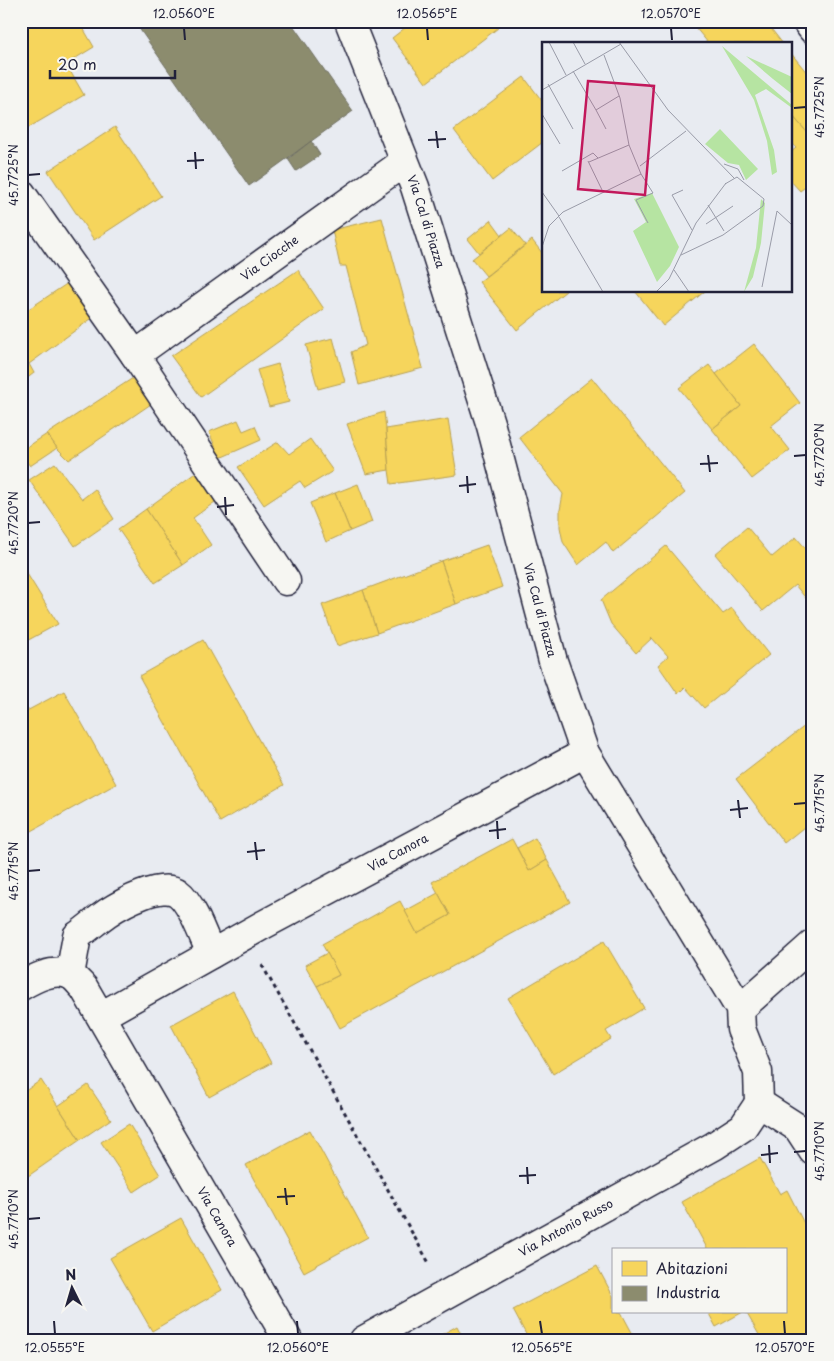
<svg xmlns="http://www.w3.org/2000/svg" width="834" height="1361" font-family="'Playpen Sans',sans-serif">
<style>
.homes{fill:#f6d55c;stroke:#b69f52}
.industry{fill:#8c8c6e;stroke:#6c6c5f}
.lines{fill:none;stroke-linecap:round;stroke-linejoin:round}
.minor-casing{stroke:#22223b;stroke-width:31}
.tertiary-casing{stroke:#22223b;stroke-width:31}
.path{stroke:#22223b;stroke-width:3;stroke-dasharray:4 4;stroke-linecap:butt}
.minor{stroke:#f6f6f2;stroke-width:28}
.tertiary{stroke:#f6f6f2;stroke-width:28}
.ticks{fill:none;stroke:#22223b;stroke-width:2}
.labels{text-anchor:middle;stroke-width:5;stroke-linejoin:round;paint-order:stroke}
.street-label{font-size:12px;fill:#22223b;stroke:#f6f6f2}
.inset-road{fill:none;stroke:#999ba8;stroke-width:1}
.view{fill:#c2185b;fill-opacity:0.15;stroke:#c2185b;stroke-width:2.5}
.inset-edge{fill:none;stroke:#22223b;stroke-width:2.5}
.neatline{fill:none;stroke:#22223b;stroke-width:2}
.ticks-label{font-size:12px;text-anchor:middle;fill:#22223b}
</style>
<rect width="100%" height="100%" fill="#e8ebf1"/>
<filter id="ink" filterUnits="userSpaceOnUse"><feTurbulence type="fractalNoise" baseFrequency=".02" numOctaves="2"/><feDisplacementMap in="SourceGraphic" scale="10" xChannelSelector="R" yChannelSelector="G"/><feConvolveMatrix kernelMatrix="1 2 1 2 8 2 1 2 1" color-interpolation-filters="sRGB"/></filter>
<g filter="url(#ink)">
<g class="homes">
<polygon points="21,21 79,21 94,47 66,64 84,95 21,132"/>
<polygon points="401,21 493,21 498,28 426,83 392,38 406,27"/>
<polygon points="690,21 765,21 783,44 709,44"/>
<polygon points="790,52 813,80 813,139 790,113"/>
<polygon points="524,77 543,102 543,142 492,181 454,130"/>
<polygon points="790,113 813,139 813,181 800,191 790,180 790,153 796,148 790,141"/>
<polygon points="115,127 161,196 94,240 48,171"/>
<polygon points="21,208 30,221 21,227"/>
<polygon points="382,218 423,368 359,385 351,352 366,345 346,266 340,266 332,230"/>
<polygon points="491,220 502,235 479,253 468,239"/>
<polygon points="511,228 525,245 486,276 472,259"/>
<polygon points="532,240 543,254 543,291 566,291 517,330 479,282"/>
<polygon points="298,270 324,309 201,397 171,356"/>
<polygon points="71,281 95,316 29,364 21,356 21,314"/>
<polygon points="635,291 705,291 663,326"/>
<polygon points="333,338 345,382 318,389 306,345"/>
<polygon points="754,344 800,403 771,426 790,450 752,479 712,429 741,406 716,374"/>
<polygon points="21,356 29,364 34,373 21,383"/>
<polygon points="278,364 289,402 269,407 257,370"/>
<polygon points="709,365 741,406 712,429 679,388"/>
<polygon points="133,378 151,404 69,460 57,448 47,434"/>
<polygon points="592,378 685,493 613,553 606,542 578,565 563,542 560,527 560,510 563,494 519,437"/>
<polygon points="384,412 386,429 389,470 366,474 347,424"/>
<polygon points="448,419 457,475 391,484 389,470 386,429"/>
<polygon points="238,420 243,431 255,426 261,440 220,458 209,432"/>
<polygon points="47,434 57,448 30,466 21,454 21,451"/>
<polygon points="310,439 333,471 305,488 300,481 264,505 238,467 278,442 289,454"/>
<polygon points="55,463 82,499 95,489 114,519 75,546 29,480"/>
<polygon points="198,471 219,499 193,518 211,545 183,565 146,509"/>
<polygon points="358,484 372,522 350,531 335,493"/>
<polygon points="335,493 350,531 326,542 310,503"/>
<polygon points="146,509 183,565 155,583 118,529"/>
<polygon points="747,527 772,557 796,537 813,557 813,607 795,585 763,611 715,554"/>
<polygon points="487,545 502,587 456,604 441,561"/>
<polygon points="666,546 723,614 732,608 769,655 704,708 685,687 678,694 658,665 668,656 652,638 636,653 611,624 601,600"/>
<polygon points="441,561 456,604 377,633 363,590"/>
<polygon points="21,564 58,624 21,644"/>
<polygon points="363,590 377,633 337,646 322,605"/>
<polygon points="203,640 284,785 220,822 139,676"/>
<polygon points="64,691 116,784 21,837 21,714"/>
<polygon points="810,722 813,726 813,820 784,843 736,779"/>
<polygon points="535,838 547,860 529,871 517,848"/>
<polygon points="512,839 529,871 547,860 570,902 340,1028 317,986 339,975 322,944 400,901 417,933 450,915 432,882"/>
<polygon points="438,893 450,915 417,933 405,911"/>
<polygon points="604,941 644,1008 606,1031 611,1039 553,1074 508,998"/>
<polygon points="327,953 339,975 317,986 305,965"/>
<polygon points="233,991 271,1063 209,1097 171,1025"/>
<polygon points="41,1080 80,1140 21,1181 21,1094"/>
<polygon points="88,1085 111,1119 80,1140 58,1106"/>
<polygon points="129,1124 160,1175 134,1192 101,1142"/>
<polygon points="310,1130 368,1237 304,1272 246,1165"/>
<polygon points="760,1158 780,1194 787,1190 813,1241 813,1338 810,1340 762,1340 746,1312 785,1312 785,1250 708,1250 682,1202"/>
<polygon points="181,1218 222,1290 152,1331 110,1258"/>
<polygon points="597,1266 613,1296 613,1312 621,1312 636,1340 529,1340 513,1310"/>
<polygon points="708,1312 743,1312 716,1327"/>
<polygon points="21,1323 33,1340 21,1340"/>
<polygon points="457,1326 464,1340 432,1340"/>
</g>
<g class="industry">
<polygon points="134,21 290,21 353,111 249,186"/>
<polygon points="311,141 320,155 296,171 288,159"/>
</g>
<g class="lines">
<g class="minor-casing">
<g id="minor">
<path id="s1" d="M349 21 415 187 491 426 553 661 585 753 740 1009 741 1029 758 1072 759 1103"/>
<path id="s2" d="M21 193 135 355 404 162"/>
<polyline points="135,355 286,581"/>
<path d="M70 975 77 936C87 929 97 920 107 913 122 903 162 881 178 893 192 903 204 938 211 954"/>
<path id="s3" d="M21 986C35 978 52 969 68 974 74 976 80 984 84 988L288 1340"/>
<polyline points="740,1009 813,944"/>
<path id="s4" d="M101 1016 263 925 585 753"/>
<polyline points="759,1103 798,1128 813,1151"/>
<path id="s5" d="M364 1340 714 1146 743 1127 759 1103"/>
</g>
</g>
<g class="tertiary-casing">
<polyline id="tertiary" points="806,21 813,30"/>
</g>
<polyline class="path" points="262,965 429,1263"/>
<use href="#minor" class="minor"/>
<use href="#tertiary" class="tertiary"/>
</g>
</g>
<path class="ticks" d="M184 28 185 40M427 28 428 40M671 28 672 40M794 108 806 107M436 131 438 148M428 140 446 139M195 152 196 169M187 161 204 160M28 175 40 174M708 455 710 472M794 456 806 455M700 464 718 463M467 476 468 493M459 486 476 484M225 497 226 515M217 507 234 505M28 523 40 522M738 800 740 818M794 804 806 803M730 810 748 808M497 821 498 839M489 831 506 829M255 842 257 860M247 852 265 850M28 871 40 870M769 1145 770 1163M794 1152 806 1151M761 1155 778 1153M527 1167 528 1184M519 1176 536 1175M285 1188 287 1205M277 1197 295 1196M28 1219 40 1218M54 1321 55 1334M297 1321 298 1334M540 1321 542 1334M784 1321 785 1334"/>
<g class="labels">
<g class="street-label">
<text dy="4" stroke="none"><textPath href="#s1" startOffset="215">Via Cal di Piazza</textPath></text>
<text dy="4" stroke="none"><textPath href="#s2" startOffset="364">Via Ciocche</textPath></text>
<text dy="4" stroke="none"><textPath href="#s1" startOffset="620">Via Cal di Piazza</textPath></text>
<text dy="4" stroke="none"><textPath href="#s4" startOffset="339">Via Canora</textPath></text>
<text dy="4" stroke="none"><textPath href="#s3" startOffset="336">Via Canora</textPath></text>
<text dy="4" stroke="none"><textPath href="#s5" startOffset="231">Via Antonio Russo</textPath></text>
</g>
</g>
<g transform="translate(542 42)">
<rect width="250" height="250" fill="#e8ebf1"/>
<path d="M180 4 250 63V66L224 47 213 53 232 108 235 130 230 133 225 99 212 58ZM204 14 250 35V52L231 37ZM178 87 216 127 204 138 197 123 186 121 163 102ZM110 151 137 205 128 224 115 240 91 189 104 180 92 157ZM219 157 223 161 219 201 211 235 202 250 214 206Z" fill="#b6e4a2"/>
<path class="inset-road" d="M7 0 24 33M31 0 43 22M77 0 126 68 192 136M62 13 78 56 87 103 99 132 111 151 94 158 106 181M31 29 54 68 77 54M6 42 31 87M0 48 79 2M54 68 64 87M0 72 18 102M46 119 61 150M47 120 87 103M182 122 196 127 202 138M98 124 144 89M20 129 51 111 56 116M141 148 130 153 150 188M0 150 17 174M166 163 182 189M17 175 61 250M164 182 191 164M0 205 7 184 21 170 99 132M139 213 181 193 221 164 222 157 195 135 183 142M132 228 147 250M220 245 235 169 250 183M114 250 127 237 154 181 184 141"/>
<path class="view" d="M46 39 112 44 103 153 36 147Z"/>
<rect width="250" height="250" class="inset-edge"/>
</g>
<rect width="834" height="1361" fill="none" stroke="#f6f6f2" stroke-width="55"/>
<rect x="612" y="1248" width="175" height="65" fill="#f6f6f2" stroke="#a1a1a9"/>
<rect x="622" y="1261" width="25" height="15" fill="#f6d55c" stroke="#a1a1a9"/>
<text x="656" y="1274" font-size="15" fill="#22223b">Abitazioni</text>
<rect x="622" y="1286" width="25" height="15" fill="#8c8c6e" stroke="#a1a1a9"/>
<text x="656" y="1298" font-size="15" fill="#22223b">Industria</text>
<g transform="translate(72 1288) rotate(355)" stroke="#f6f6f2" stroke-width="4" paint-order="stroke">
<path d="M0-4L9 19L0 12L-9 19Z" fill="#22223b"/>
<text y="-8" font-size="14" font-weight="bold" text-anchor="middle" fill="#22223b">N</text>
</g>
<path d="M50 70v8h125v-8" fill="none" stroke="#22223b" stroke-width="2.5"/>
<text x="58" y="70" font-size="15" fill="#22223b" stroke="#f6f6f2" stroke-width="4" paint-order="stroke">20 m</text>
<rect x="28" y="28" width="778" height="1306" class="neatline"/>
<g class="ticks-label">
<text x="184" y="18">12.0560°E</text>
<text x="427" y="18">12.0565°E</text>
<text x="671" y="18">12.0570°E</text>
<text transform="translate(820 107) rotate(-90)" y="4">45.7725°N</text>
<text transform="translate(14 175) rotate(-90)" y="4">45.7725°N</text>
<text transform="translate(820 455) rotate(-90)" y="4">45.7720°N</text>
<text transform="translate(14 523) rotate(-90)" y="4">45.7720°N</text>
<text transform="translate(820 803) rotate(-90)" y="4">45.7715°N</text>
<text transform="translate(14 871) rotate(-90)" y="4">45.7715°N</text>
<text transform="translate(820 1151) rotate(-90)" y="4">45.7710°N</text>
<text transform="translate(14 1219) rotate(-90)" y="4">45.7710°N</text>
<text x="55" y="1352">12.0555°E</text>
<text x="298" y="1352">12.0560°E</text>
<text x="542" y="1352">12.0565°E</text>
<text x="785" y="1352">12.0570°E</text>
</g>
</svg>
